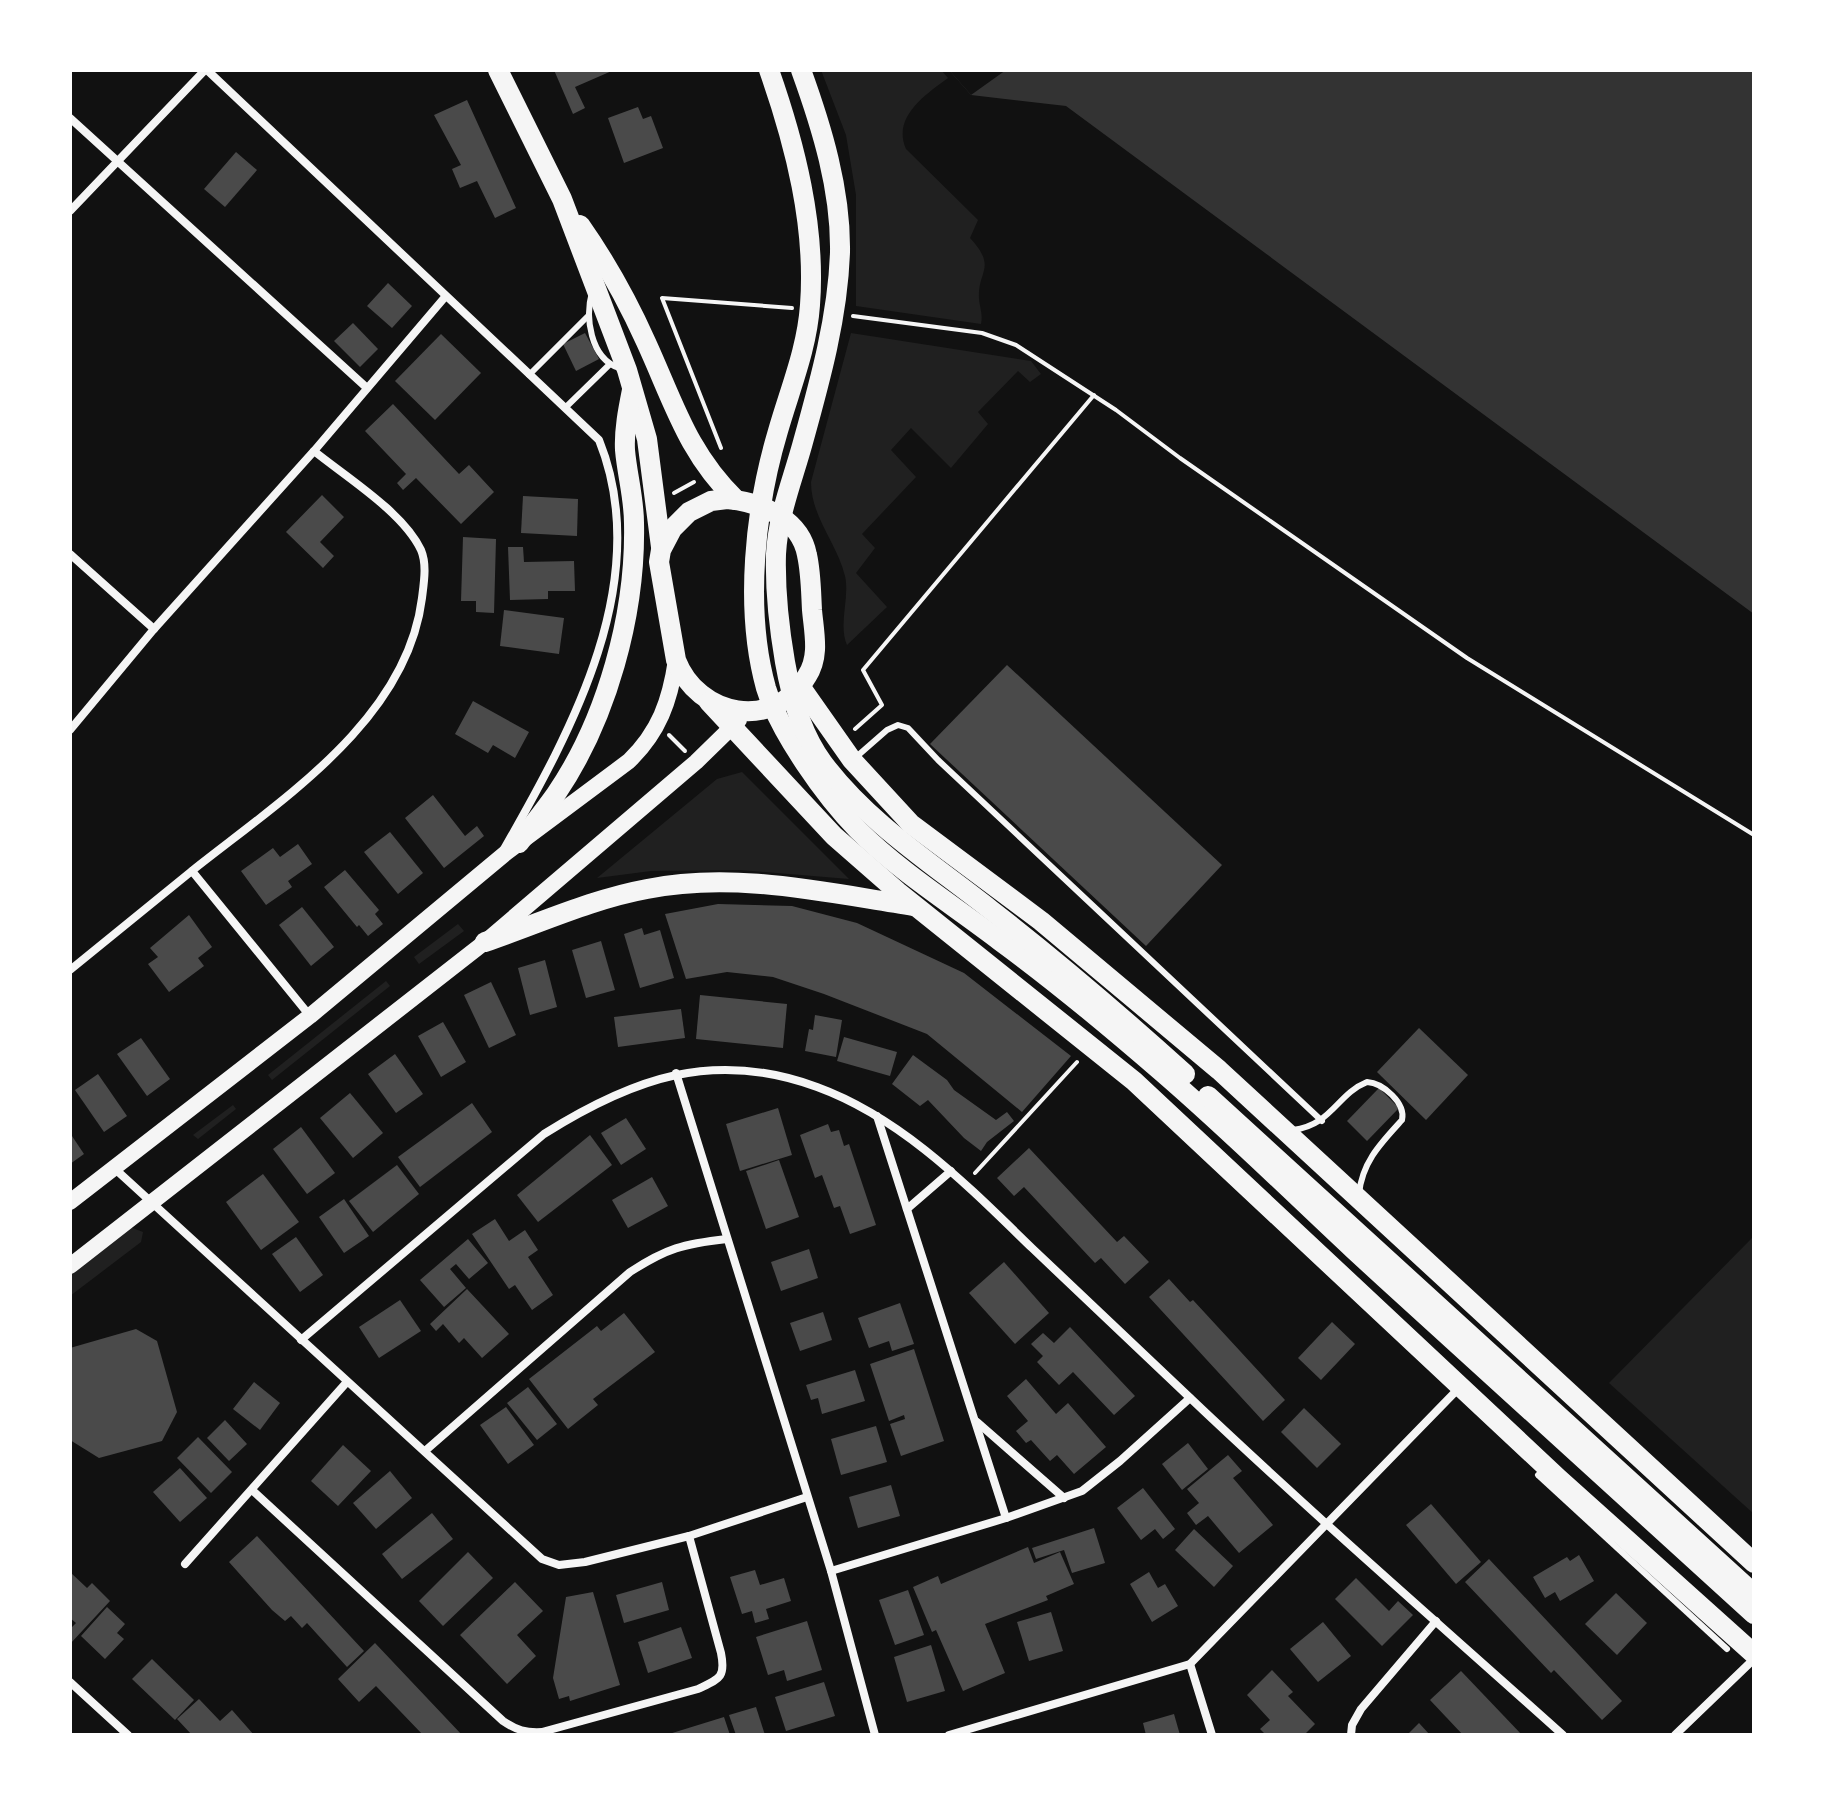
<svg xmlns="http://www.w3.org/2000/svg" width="1824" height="1805" font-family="'Work Sans',sans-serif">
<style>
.green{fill:#202020}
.water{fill:#333}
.pier{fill:#111}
.building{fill:#4a4a4a}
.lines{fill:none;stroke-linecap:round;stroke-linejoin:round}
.path{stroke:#f5f5f5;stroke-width:4}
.service{stroke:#f5f5f5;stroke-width:6}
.minor{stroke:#f5f5f5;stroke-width:8}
.secondary{stroke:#f5f5f5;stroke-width:16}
.primary{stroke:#f5f5f5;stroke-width:20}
</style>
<rect width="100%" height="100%" fill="#111"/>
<g class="green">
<path d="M821 70H941L948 78C925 95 892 117 906 149L978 220 970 238C998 268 977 271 979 299 980 309 983 314 981 324L856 306V195L846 135Z"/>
<path d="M851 333 1031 361 1041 374 1030 382 1018 371 978 412 988 424 951 468 911 428 891 450 916 477 862 534 875 548 856 573 887 607 847 645C838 624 850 598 845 576 837 543 811 517 811 482Z"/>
<polygon points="742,772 849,879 740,870 651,871 597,878 717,779"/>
<polygon points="458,924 464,931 419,964 414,957"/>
<polygon points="386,981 390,986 272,1080 268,1075"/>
<polygon points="233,1105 236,1109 198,1139 193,1135"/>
<polygon points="130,1227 143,1232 141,1242 70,1296 70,1274"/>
<polygon points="1754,1236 1754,1514 1609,1383"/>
</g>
<polygon class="water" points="949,70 1754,70 1754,614 1066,106 971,95"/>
<polygon class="pier" points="949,70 1006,70 971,95"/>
<g class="building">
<polygon points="554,70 614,70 575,87 585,108 573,114"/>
<polygon points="467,100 516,208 495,218 477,181 460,188 452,169 461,165 434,115"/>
<polygon points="638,107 643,119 651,116 663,148 624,163 608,118"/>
<polygon points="236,152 257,170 225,207 204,189"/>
<polygon points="388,283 412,306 392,328 367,306"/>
<polygon points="353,323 378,349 360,367 334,341"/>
<polygon points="585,333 599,359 576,371 563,344"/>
<polygon points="441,334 481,373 435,420 395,381"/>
<polygon points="393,404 459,474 469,465 494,492 461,524 416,478 403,490 397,483 406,474 365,431"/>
<polygon points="322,495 344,517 320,542 334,556 323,568 286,532"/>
<polygon points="523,496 578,499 577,536 521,533"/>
<polygon points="463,537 496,539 494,613 476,612 476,601 461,601"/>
<polygon points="508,547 523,547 524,562 574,561 575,591 548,591 548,599 510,600"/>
<polygon points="504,610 564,618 559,654 500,646"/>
<polygon points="1007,665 1222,865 1146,946 930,744"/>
<polygon points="473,701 529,732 515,758 493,745 488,753 455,734"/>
<polygon points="433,795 465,836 477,826 484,836 444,868 405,818"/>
<polygon points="390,832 423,873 398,894 364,852"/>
<polygon points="298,844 312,864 288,881 292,887 266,905 241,871 273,848 280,857"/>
<polygon points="345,870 379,910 375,914 383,924 368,936 359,925 357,927 324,887"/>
<polygon points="718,904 792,906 857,923 964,973 1071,1056 1022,1112 927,1034 824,994 773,977 727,972 686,979 665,914"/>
<polygon points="302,907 334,947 311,966 279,925"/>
<polygon points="189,915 212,947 198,958 204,966 169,992 148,964 158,957 150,948"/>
<polygon points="642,928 644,935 660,930 674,978 640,988 624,934"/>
<polygon points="601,941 615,990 586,998 572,950"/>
<polygon points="545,960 557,1007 530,1015 518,968"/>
<polygon points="491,982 516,1035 489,1048 464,995"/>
<polygon points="700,995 787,1004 783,1048 696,1039"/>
<polygon points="681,1009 685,1038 618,1047 614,1017"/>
<polygon points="815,1015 842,1020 836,1057 805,1051 809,1029 813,1030"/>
<polygon points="443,1022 466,1062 441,1077 418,1036"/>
<polygon points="1419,1028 1468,1075 1426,1120 1377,1072"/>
<polygon points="844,1037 897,1052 890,1076 837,1061"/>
<polygon points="141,1038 170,1079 147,1096 117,1054"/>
<polygon points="395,1054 423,1094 396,1113 368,1074"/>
<polygon points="913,1055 947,1080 954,1090 996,1120 1007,1112 1014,1121 987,1142 981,1151 964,1138 928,1100 920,1106 892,1084"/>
<polygon points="98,1074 127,1116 104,1132 75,1090"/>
<polygon points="1379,1088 1399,1108 1367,1141 1347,1121"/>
<polygon points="350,1093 383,1133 353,1158 320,1118"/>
<polygon points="472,1103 492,1132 420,1187 398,1157"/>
<polygon points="778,1108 792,1155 740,1171 726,1124"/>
<polygon points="626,1118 646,1149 621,1165 601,1133"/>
<polygon points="828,1124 831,1132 839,1130 844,1146 849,1144 876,1225 850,1234 840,1206 834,1208 822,1175 815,1178 800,1135"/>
<polygon points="301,1127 335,1173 307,1194 273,1149"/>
<polygon points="70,1133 84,1154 70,1164"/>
<polygon points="590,1135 612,1165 538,1222 517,1195"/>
<polygon points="1029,1148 1117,1242 1124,1236 1149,1262 1125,1284 1101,1258 1095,1263 1024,1187 1014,1196 997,1178"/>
<polygon points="779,1160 799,1217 766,1229 746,1171"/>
<polygon points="397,1165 419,1194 373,1232 349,1201"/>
<polygon points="263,1174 299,1222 261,1250 226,1202"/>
<polygon points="652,1177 668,1206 628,1228 612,1200"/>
<polygon points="344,1199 369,1236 344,1253 319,1217"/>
<polygon points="495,1219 509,1241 525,1230 538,1250 528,1257 553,1295 532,1310 515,1285 509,1289 472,1234"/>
<polygon points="296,1237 323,1275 300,1292 272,1254"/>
<polygon points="468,1239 488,1263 469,1279 456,1264 450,1269 466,1288 444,1307 420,1280"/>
<polygon points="809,1249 818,1278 781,1291 771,1262"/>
<polygon points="1004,1262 1049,1313 1015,1344 969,1293"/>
<polygon points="1169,1279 1190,1302 1193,1300 1285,1400 1263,1421 1149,1297"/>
<polygon points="467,1289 509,1334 482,1358 464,1338 459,1343 443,1324 436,1331 430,1324"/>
<polygon points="400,1300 421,1331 379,1358 359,1327"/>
<polygon points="900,1303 914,1344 892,1351 889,1341 869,1348 858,1318"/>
<polygon points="823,1312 832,1340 800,1351 790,1323"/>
<polygon points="624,1313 655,1352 593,1399 598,1405 568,1429 529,1379 597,1326 601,1331"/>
<polygon points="1332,1322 1355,1344 1321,1380 1298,1358"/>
<polygon points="1070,1327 1135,1396 1114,1415 1073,1372 1059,1385 1037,1362 1043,1356 1031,1344 1043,1333 1054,1343"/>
<polygon points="136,1329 157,1341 177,1412 162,1441 99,1458 70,1440 70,1348"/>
<polygon points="914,1349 944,1441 901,1456 890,1424 905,1419 904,1415 889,1421 870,1364"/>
<polygon points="855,1370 865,1401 822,1414 818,1398 811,1400 806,1385"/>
<polygon points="1026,1379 1056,1414 1068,1403 1106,1447 1074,1474 1057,1455 1050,1461 1031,1440 1026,1443 1016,1431 1028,1421 1007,1396"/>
<polygon points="254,1382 280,1403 260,1430 233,1409"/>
<polygon points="528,1387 557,1424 537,1440 507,1403"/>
<polygon points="506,1407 534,1445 508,1464 480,1425"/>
<polygon points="1304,1408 1341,1444 1317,1468 1281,1432"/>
<polygon points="225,1420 247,1444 229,1461 207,1438"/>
<polygon points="876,1426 887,1462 841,1475 831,1439"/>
<polygon points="198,1437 232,1472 211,1493 177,1458"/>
<polygon points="1188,1443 1208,1469 1182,1490 1162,1464"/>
<polygon points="343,1445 371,1471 338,1506 311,1481"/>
<polygon points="1228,1455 1242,1471 1233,1478 1273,1525 1239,1553 1208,1516 1196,1525 1187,1513 1199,1503 1187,1489"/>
<polygon points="180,1468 207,1498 180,1522 153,1492"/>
<polygon points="390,1471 412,1498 376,1529 353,1503"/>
<polygon points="891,1485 900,1516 858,1528 849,1497"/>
<polygon points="1143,1488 1175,1529 1163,1539 1155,1529 1141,1540 1117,1508"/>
<polygon points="1431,1504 1481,1562 1456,1584 1406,1525"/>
<polygon points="432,1513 453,1539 402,1579 382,1554"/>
<polygon points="1094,1528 1105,1563 1072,1573 1064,1550 1036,1559 1032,1548"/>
<polygon points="1194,1529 1233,1566 1214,1587 1175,1550"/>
<polygon points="257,1536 364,1651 347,1667 307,1623 302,1628 291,1616 285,1621 272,1610 229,1562"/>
<polygon points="1028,1547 1034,1563 1060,1552 1074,1584 1046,1596 1048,1600 985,1624 1005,1673 963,1691 936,1630 932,1632 913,1587 938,1576 941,1584"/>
<polygon points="468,1552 493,1578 443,1626 419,1601"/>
<polygon points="1579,1555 1594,1581 1560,1601 1555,1592 1545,1598 1533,1577 1567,1557 1570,1561"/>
<polygon points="1489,1559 1622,1701 1602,1720 1554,1670 1551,1673 1465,1582"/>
<polygon points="755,1570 760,1585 784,1578 791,1601 766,1609 769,1619 755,1623 752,1611 742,1614 730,1577"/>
<polygon points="70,1572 87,1588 92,1583 110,1601 70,1644 70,1629 76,1623 70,1618"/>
<polygon points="1149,1572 1158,1588 1165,1584 1178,1606 1152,1622 1130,1584"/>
<polygon points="1356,1578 1389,1611 1398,1601 1413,1615 1382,1646 1335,1599"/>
<polygon points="515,1582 543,1611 517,1635 536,1656 507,1684 460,1635"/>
<polygon points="662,1582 669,1610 624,1623 616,1595"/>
<polygon points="908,1590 924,1635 895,1645 879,1600"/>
<polygon points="593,1592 620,1685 570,1701 569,1696 559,1699 553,1678 566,1597"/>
<polygon points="1616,1593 1647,1623 1617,1655 1585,1624"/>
<polygon points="107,1607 125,1624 117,1633 124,1639 105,1659 81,1636"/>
<polygon points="1051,1612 1063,1651 1029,1661 1017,1622"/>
<polygon points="807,1621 822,1670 787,1681 784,1670 768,1675 756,1637"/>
<polygon points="1323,1622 1351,1656 1318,1682 1290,1649"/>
<polygon points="681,1627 692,1658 648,1673 638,1642"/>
<polygon points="375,1643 462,1735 423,1735 376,1686 359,1702 338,1679"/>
<polygon points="931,1645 945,1691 907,1702 894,1657"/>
<polygon points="152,1659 194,1700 175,1720 132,1679"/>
<polygon points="1272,1670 1293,1692 1288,1696 1315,1724 1304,1735 1266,1735 1260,1729 1270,1720 1247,1695"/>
<polygon points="1461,1671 1522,1735 1463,1735 1430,1700"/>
<polygon points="824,1682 835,1716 786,1731 775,1697"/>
<polygon points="199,1699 220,1721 232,1710 254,1735 192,1735 177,1719"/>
<polygon points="756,1707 765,1735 736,1735 729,1715"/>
<polygon points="1174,1714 1180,1735 1146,1735 1143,1723"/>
<polygon points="724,1717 730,1735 669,1735 669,1734"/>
<polygon points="1419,1723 1430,1735 1407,1735"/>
</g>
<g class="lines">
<g class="path">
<polyline points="853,316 982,333 1016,345 1116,410 1180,458 1467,658 1754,835"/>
<polyline points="721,448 662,298 792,308"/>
<polyline points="674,493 694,482"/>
<polyline points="855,729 882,705 863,670 1094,395"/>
<polyline points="669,735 685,751"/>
<polyline points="975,1173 1077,1062"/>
</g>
<g class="service">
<path d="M592 292C585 317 590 358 619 368"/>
<polyline points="529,375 587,317"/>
<polyline points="565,408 610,364"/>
<polyline points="855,758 887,730 898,725 908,728 938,760 1322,1121"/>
<path d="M1293 1130C1332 1125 1337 1094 1367 1082 1383 1083 1406 1103 1402 1120 1381 1143 1362 1162 1359 1194"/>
<polyline points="1538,1475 1727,1649"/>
</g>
<g class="minor">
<path d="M207 70 599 440C655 579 572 730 504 849"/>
<polyline points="70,118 367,388"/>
<polyline points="70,211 205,70"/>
<polyline points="70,554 154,629"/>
<polyline points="70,730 154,629 314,451 445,297"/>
<polyline points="192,871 310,1016"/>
<path d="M70 970C111 937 152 903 193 870 281 800 407 720 422 598 424 582 427 564 421 550 403 512 346 477 314 451"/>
<polyline points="676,1073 831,1571 875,1735"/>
<polyline points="877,1116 1006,1518"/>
<polyline points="114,1168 542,1559 559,1565 585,1562 689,1536 807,1497"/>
<polyline points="907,1209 951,1171"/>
<path d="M301 1340 544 1134C633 1078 714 1049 817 1087 902 1118 968 1186 1032 1248 1083 1296 1134 1345 1186 1394 1309 1511 1437 1622 1563 1735"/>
<polyline points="977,1422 1064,1498"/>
<path d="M425 1451 630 1272C667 1248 683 1244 727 1239"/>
<path d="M252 1490 503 1721C516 1730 526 1733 542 1732L698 1689C719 1679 726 1678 721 1653L689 1536"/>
<polyline points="185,1564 346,1383"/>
<polyline points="831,1571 1006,1518 1082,1491 1120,1461 1190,1398"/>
<polyline points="1190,1664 1212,1735"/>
<polyline points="70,1682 128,1735"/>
<polyline points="949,1735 1190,1664 1460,1387"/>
<polyline points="1351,1735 1352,1725 1361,1709 1436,1621"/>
<polyline points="1675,1735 1754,1659"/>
</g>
<g class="secondary">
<path d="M70 1202 310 1016 507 852 629 761C659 732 670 701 676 660"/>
<polyline points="70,1266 485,942 696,762 739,720"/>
</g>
<g class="primary">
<polyline points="498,70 562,199 627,370 647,439 661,547"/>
<path d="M769 70C795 144 816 226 810 305 807 349 790 389 778 431 755 508 744 609 766 688 780 733 825 796 858 830 900 872 953 905 1000 941 1056 982 1110 1027 1163 1073 1229 1130 1291 1191 1354 1250 1487 1372 1621 1493 1754 1614"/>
<path d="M801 70C822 128 841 190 840 252 838 316 820 381 803 442 793 479 778 515 776 554 775 589 779 627 785 662 791 696 802 735 823 763 868 823 933 864 991 910 1058 962 1122 1017 1185 1074"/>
<path d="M580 225C606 262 628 302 646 342 674 403 687 452 736 500"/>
<path d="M727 499C760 502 800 518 807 555 811 573 811 592 812 610 814 633 820 656 807 676 774 732 698 717 676 660L659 562 661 550 672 529 689 512 711 501Z"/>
<polyline points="800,686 852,760 911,824 1041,921 1219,1070 1754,1563"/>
<polyline points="709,702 834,836 898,892 1134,1081 1558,1478 1754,1654"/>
<path d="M519 843C531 827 544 811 556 794 607 719 636 614 634 523 634 498 627 474 625 450 624 430 628 410 632 390"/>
<path d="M485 942C538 924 592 899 647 889 735 871 827 893 914 906"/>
<polyline points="1208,1096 1754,1594"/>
</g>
</g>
<rect width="1824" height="1805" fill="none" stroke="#ffffff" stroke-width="144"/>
</svg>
